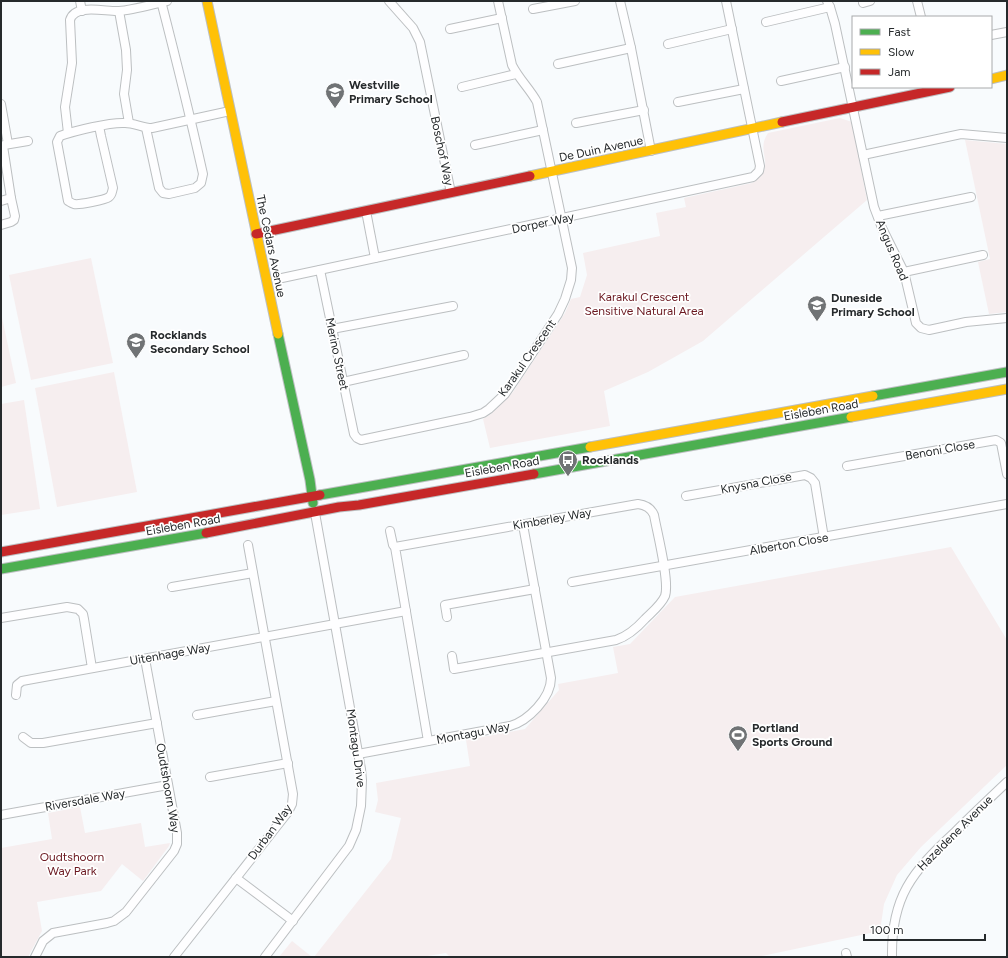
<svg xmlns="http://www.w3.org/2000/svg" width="1008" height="958" font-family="Figtree,sans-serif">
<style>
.green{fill:#f6eeef}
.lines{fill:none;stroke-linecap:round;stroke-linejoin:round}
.street-casing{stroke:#bcbfc1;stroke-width:10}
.fast-casing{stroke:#bcbfc1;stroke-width:11}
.slow-casing{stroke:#bcbfc1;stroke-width:11}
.jam-casing{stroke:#bcbfc1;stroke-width:11}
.street{stroke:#fefeff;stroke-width:8}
.fast{stroke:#4caf50;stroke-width:9}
.slow{stroke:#ffc107;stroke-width:9}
.jam{stroke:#c62828;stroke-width:9}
.labels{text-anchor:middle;stroke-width:3.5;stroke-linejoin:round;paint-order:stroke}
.poi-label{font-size:12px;font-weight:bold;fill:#262a2c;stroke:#fff;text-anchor:start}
.street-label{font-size:12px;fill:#262a2c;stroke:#fff}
.park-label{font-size:12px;fill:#6b1820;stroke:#fff}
</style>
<rect width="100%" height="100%" fill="#f8fbfd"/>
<g class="green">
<path d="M840 118 852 122 867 200 703 341 648 372 604 391 610 426 490 448 483 419 491 414 513 392 565 313 571 299 580 297 587 275 583 253 660 236 656 213 686 207 684 198 752 183C779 166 754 153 768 133Z"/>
<polygon points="965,140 1007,144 1007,312 989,314 978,262 990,259"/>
<polygon points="91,258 113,363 31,380 9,275"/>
<polygon points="1,313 16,383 1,387"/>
<polygon points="114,372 137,492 57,507 35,388"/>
<polygon points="24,400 40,509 1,515 1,404"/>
<polygon points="951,547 1007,640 1007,765 921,847 897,875 884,904 880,931 757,957 450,957 446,953 421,957 314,957 391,859 401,818 375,812 378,800 376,783 470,766 466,740 525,729 559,690 558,684 618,673 613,647 630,644 675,597"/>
<polygon points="80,807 85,833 141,823 145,847 170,843 169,846 143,881 122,864 101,891 37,902 42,931 28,957 1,957 1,848 52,839 48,813"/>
<polygon points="292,941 312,957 279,957"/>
</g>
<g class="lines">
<g class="street-casing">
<g id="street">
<polyline points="80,1 82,11"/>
<polyline points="389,1 413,28 420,42 451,193"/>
<polyline points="620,1 631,48 651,151"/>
<polyline points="827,1 830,7 835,24 874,207 882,228 904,272 916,323 921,328 929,330 966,322 1007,318"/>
<polyline points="917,1 921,17"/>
<polyline points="863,3 870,1"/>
<polyline points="533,9 575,1"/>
<polyline points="119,11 126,50 127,70 124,94 129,123"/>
<polyline points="766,22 830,7"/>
<polyline points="450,29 502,18"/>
<polyline points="991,35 1007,32"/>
<polyline points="668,44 732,29"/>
<polyline points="558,64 631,48"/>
<polyline points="781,81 845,67"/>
<polyline points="462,87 516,74"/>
<polyline points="678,102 744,89"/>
<polyline points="1,104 8,144"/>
<polyline points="576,123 644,110"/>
<path d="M99 126 101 136 113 188C112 191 112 195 109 197 105 200 79 205 74 204 71 203 70 202 68 201L57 142 60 136C74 131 110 122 125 123 134 123 143 128 152 128L230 111"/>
<path d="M146 128 159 188 163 193 169 194 195 188 201 183 203 174C190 116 176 59 161 1"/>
<path d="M68 133 65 107 72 63 70 20C75 3 106 12 119 11 133 10 153 4 167 1"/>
<polyline points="4,145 28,141"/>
<polyline points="475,145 543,130"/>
<polyline points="863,155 961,134 1007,138"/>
<polyline points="1,201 11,198"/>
<polyline points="366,211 375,258"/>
<polyline points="878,216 971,197"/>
<polyline points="1,225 11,222 14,220 15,216 11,198 3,146"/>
<path d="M320 270 354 434 357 438 361 440 470 417 483 413 489 409 505 394 516 378 558 314 565 299 571 280 572 268 537 102C530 89 519 79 512 65L498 1"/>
<polyline points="904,272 983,255"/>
<polyline points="282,278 753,177 759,171 760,166 726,1"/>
<polyline points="332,329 453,306"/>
<polyline points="343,382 464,355"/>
<polyline points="847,466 996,440 1001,443 1007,474"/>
<polyline points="686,496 805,475 811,478 815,483 824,538"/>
<polyline points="390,531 393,545 395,547"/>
<polyline points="572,582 1007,504"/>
<polyline points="172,587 253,573"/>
<polyline points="447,617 445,605 535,589"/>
<polyline points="1,618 67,607 78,609 83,614 84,619 92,668"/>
<polyline points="16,695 17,685 22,681 406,611"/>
<polyline points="197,715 276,701"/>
<polyline points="23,737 31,743 43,743 157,723"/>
<path d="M428 741 395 547 638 504C646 505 651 508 654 515 657 532 670 582 665 596 661 605 652 612 645 619 636 629 628 636 616 640L454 669 452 656"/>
<path d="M358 754 510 726C528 721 551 698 551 678L523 525"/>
<polyline points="210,777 288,763"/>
<polyline points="1,815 168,785"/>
<polyline points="236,878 293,921"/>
<polyline points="846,953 847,957"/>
<polyline points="35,957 43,941 53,933 107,923 114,921 126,912 174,851 177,844 177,833 145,659"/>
<polyline points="174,957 288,812 292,804 293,794 248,545"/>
<polyline points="265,957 349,846 356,830 361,806 362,780 361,769 315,513"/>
<path d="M892 957C891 897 912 872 954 833 971 816 989 799 1007 782"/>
</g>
</g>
<g class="fast-casing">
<g id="fast">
<polyline points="278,334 310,480 313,503"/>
<polyline points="873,396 1007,372"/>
<polyline points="534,474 851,417"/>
<polyline points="320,495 590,447"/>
<polyline points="1,569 206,533"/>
</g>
</g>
<g class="slow-casing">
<g id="slow">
<polyline points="207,1 278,334"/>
<polyline points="991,79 1007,75"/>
<polyline points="530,176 782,122"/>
<polyline points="851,417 1007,389"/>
<polyline points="590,447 873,396"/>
</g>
</g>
<g class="jam-casing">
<g id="jam">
<polyline points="782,122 950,87"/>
<polyline points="256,234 530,176"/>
<polyline points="206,533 339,507 359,505 534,474"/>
<polyline points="1,552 320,495"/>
</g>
</g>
<use href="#street" class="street"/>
<use href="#fast" class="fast"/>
<use href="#slow" class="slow"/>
<use href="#jam" class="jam"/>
</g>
<defs>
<g id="school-pin" transform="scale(1)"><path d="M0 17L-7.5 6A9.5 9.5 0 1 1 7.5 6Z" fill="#707375" stroke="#fff"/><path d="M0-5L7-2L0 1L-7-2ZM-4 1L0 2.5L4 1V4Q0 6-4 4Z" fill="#fff"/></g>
<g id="bus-pin" transform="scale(1)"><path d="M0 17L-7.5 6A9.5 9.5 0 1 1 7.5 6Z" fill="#707375" stroke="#fff"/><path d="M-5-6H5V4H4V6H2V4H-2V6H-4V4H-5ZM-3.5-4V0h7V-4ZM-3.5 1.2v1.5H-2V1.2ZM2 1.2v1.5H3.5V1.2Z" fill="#fff"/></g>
<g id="stadium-pin" transform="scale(1)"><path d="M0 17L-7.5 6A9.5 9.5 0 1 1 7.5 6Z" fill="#707375" stroke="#fff"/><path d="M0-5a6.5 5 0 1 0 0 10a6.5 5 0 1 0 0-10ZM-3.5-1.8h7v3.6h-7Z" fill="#fff"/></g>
</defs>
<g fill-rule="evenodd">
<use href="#school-pin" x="335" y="92"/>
<use href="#school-pin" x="817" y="305"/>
<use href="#school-pin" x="136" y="342"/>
<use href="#bus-pin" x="568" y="460"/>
<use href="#stadium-pin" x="738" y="735"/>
</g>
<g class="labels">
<g class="poi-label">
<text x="349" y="89">Westville<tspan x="349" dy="14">Primary School</tspan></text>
<text x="831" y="302">Duneside<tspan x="831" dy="14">Primary School</tspan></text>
<text x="150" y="339">Rocklands<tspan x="150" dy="14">Secondary School</tspan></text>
<text x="582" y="464">Rocklands</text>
<text x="752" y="732">Portland<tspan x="752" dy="14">Sports Ground</tspan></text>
</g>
<g class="street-label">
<text transform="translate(601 149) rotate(-12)" y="4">De Duin Avenue</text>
<text transform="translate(442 151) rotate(78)" y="4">Boschof Way</text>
<text transform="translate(543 223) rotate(-12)" y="4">Dorper Way</text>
<text transform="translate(271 246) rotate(78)" y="4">The Cedars Avenue</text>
<text transform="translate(892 250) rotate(67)" y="4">Angus Road</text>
<text transform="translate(337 354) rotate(78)" y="4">Merino Street</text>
<text transform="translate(527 358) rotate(-55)" y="4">Karakul Crescent</text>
<text transform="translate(821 410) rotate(-10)" y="4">Eisleben Road</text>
<text transform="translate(940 450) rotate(-10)" y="4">Benoni Close</text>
<text transform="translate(502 467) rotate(-10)" y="4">Eisleben Road</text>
<text transform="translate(756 483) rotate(-11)" y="4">Knysna Close</text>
<text transform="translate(552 519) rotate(-10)" y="4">Kimberley Way</text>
<text transform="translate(183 525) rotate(-10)" y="4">Eisleben Road</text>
<text transform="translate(789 544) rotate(-10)" y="4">Alberton Close</text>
<text transform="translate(170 654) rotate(-10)" y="4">Uitenhage Way</text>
<text transform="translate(473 733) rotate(-11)" y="4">Montagu Way</text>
<text transform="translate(356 748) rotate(82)" y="4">Montagu Drive</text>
<text transform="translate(168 788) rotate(80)" y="4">Oudtshoorn Way</text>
<text transform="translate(85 800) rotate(-10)" y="4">Riversdale Way</text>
<text transform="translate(270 832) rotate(-54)" y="4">Durban Way</text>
<text transform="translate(955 833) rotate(-45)" y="4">Hazeldene Avenue</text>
</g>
<g class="park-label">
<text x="644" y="301">Karakul Crescent<tspan x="644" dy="14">Sensitive Natural Area</tspan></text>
<text x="72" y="861">Oudtshoorn<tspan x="72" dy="14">Way Park</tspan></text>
</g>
</g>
<rect width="1008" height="958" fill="none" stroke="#262a2c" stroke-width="4"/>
<rect x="852" y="16" width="140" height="72" fill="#ffffff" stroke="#a8aaab"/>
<rect x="860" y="29" width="20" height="6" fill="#4caf50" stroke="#a8aaab"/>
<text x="888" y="36" font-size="12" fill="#262a2c">Fast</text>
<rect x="860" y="49" width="20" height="6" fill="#ffc107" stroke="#a8aaab"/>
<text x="888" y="56" font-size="12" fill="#262a2c">Slow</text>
<rect x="860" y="69" width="20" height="6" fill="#c62828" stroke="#a8aaab"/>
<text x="888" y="76" font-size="12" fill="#262a2c">Jam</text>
<path d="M864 934v6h121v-6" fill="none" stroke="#262a2c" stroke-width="2"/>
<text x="870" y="934" font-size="12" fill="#262a2c" stroke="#ffffff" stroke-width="3" paint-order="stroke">100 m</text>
</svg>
